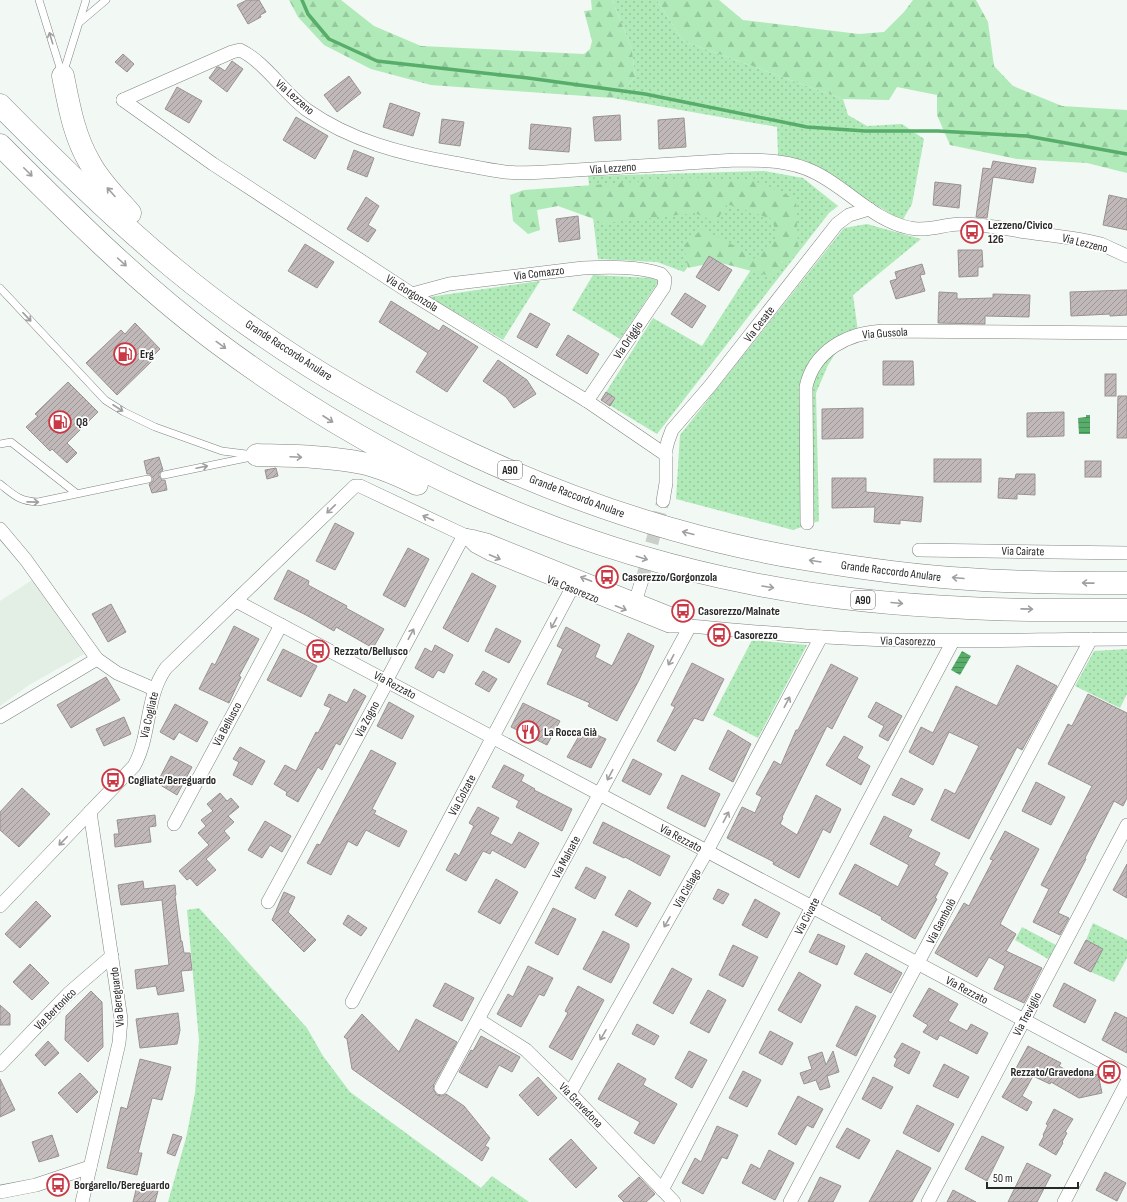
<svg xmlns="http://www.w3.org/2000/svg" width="1127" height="1202" font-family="'Sofia Sans Condensed',sans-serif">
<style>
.built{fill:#e3efe4}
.grass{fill:url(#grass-dots)}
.forest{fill:url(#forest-firs)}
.water{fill:url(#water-rules)}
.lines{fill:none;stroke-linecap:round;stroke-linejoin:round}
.stream{stroke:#57ad69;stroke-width:3.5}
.building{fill:url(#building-hatch);stroke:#999291}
.minor-tunnel{stroke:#cacfca;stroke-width:13;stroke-dasharray:13 6;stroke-linecap:butt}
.service-casing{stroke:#808581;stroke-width:8}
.minor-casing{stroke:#808581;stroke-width:14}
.motorway-casing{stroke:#808581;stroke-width:23}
.service{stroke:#fff;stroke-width:7}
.minor{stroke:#fff;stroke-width:13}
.motorway{stroke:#fff;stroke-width:22}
.oneway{stroke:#9e9f9e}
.labels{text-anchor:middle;stroke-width:3.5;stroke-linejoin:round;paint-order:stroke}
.shield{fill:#fff;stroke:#686a68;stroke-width:1}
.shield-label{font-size:11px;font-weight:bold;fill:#282a28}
.street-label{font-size:12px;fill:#282a28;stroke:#fff}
.poi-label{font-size:12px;font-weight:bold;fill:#282a28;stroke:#fff;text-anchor:start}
</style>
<defs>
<pattern id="grass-dots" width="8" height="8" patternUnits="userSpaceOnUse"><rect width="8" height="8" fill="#afeab8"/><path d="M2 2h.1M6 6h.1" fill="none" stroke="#97c99e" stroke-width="1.8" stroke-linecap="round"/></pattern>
<pattern id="forest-firs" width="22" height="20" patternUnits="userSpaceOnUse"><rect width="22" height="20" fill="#afeab8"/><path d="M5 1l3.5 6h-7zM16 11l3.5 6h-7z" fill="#97c99e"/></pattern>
<pattern id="water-rules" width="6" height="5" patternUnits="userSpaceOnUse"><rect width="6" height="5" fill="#57ad69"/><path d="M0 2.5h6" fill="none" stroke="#488d56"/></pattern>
<pattern id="building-hatch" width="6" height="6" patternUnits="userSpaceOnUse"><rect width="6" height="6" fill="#c1b9b9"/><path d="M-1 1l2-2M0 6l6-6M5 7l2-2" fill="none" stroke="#9d9796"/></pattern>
</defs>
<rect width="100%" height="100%" fill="#f2f8f3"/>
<polygon class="built" points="32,580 84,654 29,685 0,706 0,601"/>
<g class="grass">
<polygon points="612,0 657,0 683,41 843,99 848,115 867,126 902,124 924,139 912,204 902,221 818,169 799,161 778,155 777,127 613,98 635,77 632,49"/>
<polygon points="764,171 803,178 838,206 829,213 657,434 601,400 653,318 702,346 754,265 708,238 684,272 657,262 598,259 588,176"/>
<polygon points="867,224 921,239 853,295 859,339 837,351 828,365 816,393 819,521 793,530 676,499 680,435 844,228"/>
<polygon points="593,275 651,278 659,281 620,339 572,310"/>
<polygon points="540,281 503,340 429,297"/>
<polygon points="752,640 807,645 758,738 713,715"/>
<polygon points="1127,649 1127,694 1120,708 1075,686 1094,651"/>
<polygon points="199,908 307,1028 323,1056 350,1092 481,1188 492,1176 529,1202 168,1202 186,1138 195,1093 199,1040 187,910"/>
<polygon points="1093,923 1127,940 1127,958 1114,982 1091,972 1103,949 1086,940"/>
<polygon points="1022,927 1056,945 1048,959 1015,940"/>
</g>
<g class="forest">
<polygon points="289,0 341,0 374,26 421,46 584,54 590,49 592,41 584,11 592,10 591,0 612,0 632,49 635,77 613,98 431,85 371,69 324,45 298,17"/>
<polygon points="657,0 719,0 743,20 859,34 884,32 904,12 913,0 976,0 988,22 994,66 1013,86 1062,106 1127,110 1127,173 1087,163 1017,159 950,145 937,115 937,95 897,87 889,100 843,99 683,41"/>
<polygon points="691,178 752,180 796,199 798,247 771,276 717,262 688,268 684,245 702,229 733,245 754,259 777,237 772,219 727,204 716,222 695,213 605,223 558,206 537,210 540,230 528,234 513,221 510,195 524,190"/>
</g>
<g class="water">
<polygon points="1086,415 1090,415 1090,434 1079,434 1078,418 1086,417"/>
<polygon points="962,651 971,656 960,675 951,670"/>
</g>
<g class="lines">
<polyline class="stream" points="302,0 308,14 329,39 377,61 528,78 645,94 807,127 865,131 938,131 1027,136 1127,154"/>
</g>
<g class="building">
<polygon points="247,0 259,0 266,12 260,15 261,17 248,24 237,5"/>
<polygon points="123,54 134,64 127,72 115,62"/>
<polygon points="232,61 243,69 227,92 209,78 217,67 219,67 225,71"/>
<polygon points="349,76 361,93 337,112 324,95"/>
<polygon points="177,87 202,101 189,123 165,109"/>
<polygon points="390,103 420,113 413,136 383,127"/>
<polygon points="620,115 621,140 595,141 593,117"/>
<polygon points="296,117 328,136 315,159 283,140"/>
<polygon points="684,118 686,147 659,149 658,120"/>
<polygon points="442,119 464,122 460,146 439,143"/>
<polygon points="531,124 571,128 569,152 529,149"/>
<polygon points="354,150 374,158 367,177 347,169"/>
<polygon points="993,161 1036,168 1033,183 993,177 987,218 976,217 983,168 991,169"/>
<polygon points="935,182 961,185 959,208 933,205"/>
<polygon points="1109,195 1127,199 1127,230 1103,225"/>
<polygon points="366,197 379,206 368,225 376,230 368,242 347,229"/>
<polygon points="578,216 580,239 559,242 556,219"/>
<polygon points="305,244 334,262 317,288 288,271"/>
<polygon points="958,250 982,250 983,267 978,267 978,276 959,277"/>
<polygon points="709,256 732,270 719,291 696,277"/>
<polygon points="922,264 925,274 920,275 925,291 896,299 890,281 897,279 895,272"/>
<polygon points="1127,290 1127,315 1110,316 1110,314 1071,316 1070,292"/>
<polygon points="939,292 957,293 957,299 993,298 993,294 1030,295 1029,317 985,316 985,324 938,323"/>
<polygon points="685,293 706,306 692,328 671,314"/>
<polygon points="391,301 439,331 443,325 478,347 447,392 416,372 428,353 379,322"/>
<polygon points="530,313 550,324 537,348 517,337"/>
<polygon points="135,323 160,349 150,359 152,361 117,395 86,363 121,330 125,334"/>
<polygon points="568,335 599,354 587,374 556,355"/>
<polygon points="498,360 527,380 536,394 514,408 506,397 483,381"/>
<polygon points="883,361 913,361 914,385 883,385"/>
<rect x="1105" y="374" width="11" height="22"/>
<polygon points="68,382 98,412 67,443 77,453 67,463 52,449 50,451 26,427 38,416 35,414"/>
<polygon points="606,392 615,398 610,406 601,400"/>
<polygon points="1118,396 1127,396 1127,438 1117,438"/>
<polygon points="863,408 863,438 822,439 822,409"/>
<polygon points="1064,412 1064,436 1027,437 1027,413"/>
<polygon points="159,457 163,470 159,473 159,476 162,480 165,480 167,490 152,493 149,484 153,481 153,478 150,474 147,474 144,461"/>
<rect x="934" y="459" width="47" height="23"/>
<rect x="1085" y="461" width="16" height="16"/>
<polygon points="276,468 278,476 267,479 265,470"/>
<polygon points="1016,474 1035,474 1035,495 1017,494 1017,499 998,498 999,478 1015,479"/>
<polygon points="832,478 866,478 866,492 923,497 921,522 900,520 900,524 874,522 875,507 832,508"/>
<polygon points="335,523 354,533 335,570 316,561"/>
<polygon points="408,548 429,559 405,607 383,595"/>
<polygon points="288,570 309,581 308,585 347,606 346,608 384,629 373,648 336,627 334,631 306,615 274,599"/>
<polygon points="472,573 496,586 468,642 443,628"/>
<polygon points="111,604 126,632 108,642 92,614"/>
<polygon points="234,626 259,639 239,676 241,677 229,703 199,689 212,663 215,665"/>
<polygon points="566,627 600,645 595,657 612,666 628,633 654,646 639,680 617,721 588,706 590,703 547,684 563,649 557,646"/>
<polygon points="496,628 521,641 509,663 485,651"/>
<polygon points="435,645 453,655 444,673 438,670 433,678 415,668 425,648 432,652"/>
<polygon points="283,649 317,666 301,697 267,680"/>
<polygon points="692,663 724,679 703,721 694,718 675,751 657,741 675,707 671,705"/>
<polygon points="831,664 858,678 832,729 827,726 782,817 783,818 780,824 797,835 816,795 841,809 830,833 823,829 799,878 773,864 774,862 727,838 742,807 755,813 762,797 756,794 774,761 781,765 796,730 798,730"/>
<polygon points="1017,665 1057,686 1022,750 1017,747 969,839 931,820 945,789 955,794 979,746 949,732 933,765 909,752 921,727 933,733 956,686 997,706"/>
<polygon points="483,671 497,679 489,692 475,684"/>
<polygon points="106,677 120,700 71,728 57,705"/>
<polygon points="354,689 366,696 340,745 336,743 322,770 318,767 298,802 286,795 287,792 274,784 285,765 296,771 316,732 318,733 331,708 324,705 329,694 347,703"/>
<polygon points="1088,694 1127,713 1127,798 1123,806 1114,801 1085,858 1086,859 1058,913 1069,918 1060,935 1033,922 1049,889 1041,885 1092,786 1048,764 1068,724 1072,726"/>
<polygon points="389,702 414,716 402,739 377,726"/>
<polygon points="876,702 902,716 888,741 879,736 884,726 868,717"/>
<polygon points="523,703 560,721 547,745 511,727"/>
<polygon points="175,704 208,722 197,742 179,732 174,740 160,732"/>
<polygon points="124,717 131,734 104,746 96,729"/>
<polygon points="583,729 606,739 591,768 567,757"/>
<polygon points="728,730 751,744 733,782 709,769"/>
<polygon points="844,736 863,747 857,758 870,766 861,785 826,765"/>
<polygon points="240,747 265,761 252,785 233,775 239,762 233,759"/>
<polygon points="371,750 396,763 372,809 376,811 374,814 407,831 399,847 366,830 357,846 348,841 331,875 307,863 317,844 320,845"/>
<polygon points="171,756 192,767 177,795 157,783"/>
<polygon points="633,759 662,774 650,795 622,781"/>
<polygon points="504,765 524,775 521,781 535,789 534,790 572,809 562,831 516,807 519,801 492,787"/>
<polygon points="682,775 720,794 705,827 667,808"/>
<polygon points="901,778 923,789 914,805 892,795"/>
<polygon points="1036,782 1065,797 1051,825 1022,811"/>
<polygon points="22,788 50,814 19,847 0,830 0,812"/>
<polygon points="220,793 227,801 231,798 239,807 228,816 234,822 224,831 230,838 206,859 216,870 197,886 190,878 187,880 179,871 209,845 198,833 206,826 201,820 213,811 207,804"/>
<polygon points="478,807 499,818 490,834 512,845 519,832 539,843 525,868 492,850 490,854 483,851 466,881 446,870 455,853 459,856 474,826 469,823"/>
<polygon points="155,815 156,826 149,827 151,842 115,847 114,834 119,834 117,820"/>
<polygon points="884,816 912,830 908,837 940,853 934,865 948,873 935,898 937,899 915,939 881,919 882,917 839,894 855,864 898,887 909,865 870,844"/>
<polygon points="265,821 291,836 282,852 270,845 262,858 248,850"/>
<polygon points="603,822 670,856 660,876 625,857 624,858 593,843"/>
<polygon points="1005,831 1039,849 1000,924 1016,934 1006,951 1042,968 1024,1003 994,989 1005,966 989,957 977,977 935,953 964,903 969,906 993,860 990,859"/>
<polygon points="1127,864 1127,898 1113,890"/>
<polygon points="586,867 606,877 595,899 575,888"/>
<polygon points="496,879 518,892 500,924 478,912"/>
<polygon points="143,881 144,889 175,885 176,895 175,896 181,941 182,941 184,953 190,953 192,970 181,971 184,991 158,995 156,986 137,989 135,970 169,965 162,900 121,905 118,885"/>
<polygon points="718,889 729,894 723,904 713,899"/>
<polygon points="629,890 651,903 637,927 615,915"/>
<polygon points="284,892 295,897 288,912 316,940 304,952 272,920"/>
<polygon points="755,899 780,913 767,938 742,925"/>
<polygon points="36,901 51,916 20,948 5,934"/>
<polygon points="553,908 576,919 558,955 535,943"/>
<polygon points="348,915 367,928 361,936 343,924"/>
<polygon points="603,931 629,944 629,948 611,983 583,969"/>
<polygon points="818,934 845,946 837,965 809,952"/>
<polygon points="1086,940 1103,949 1091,972 1074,963"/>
<polygon points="733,945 758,957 743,987 719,975"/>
<polygon points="866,953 902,973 891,993 854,974"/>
<polygon points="30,964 49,983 32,1000 13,982"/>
<polygon points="528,966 553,978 544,996 539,994 521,1027 497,1014 508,994 513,997"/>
<polygon points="672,968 692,979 673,1014 653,1003"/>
<polygon points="799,972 821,985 801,1023 778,1010"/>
<polygon points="445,983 474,998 462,1021 433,1006"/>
<polygon points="1064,983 1096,1000 1085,1023 1053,1006"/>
<polygon points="578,986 604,1000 572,1060 549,1047 568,1013 565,1011"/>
<polygon points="929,988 958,1004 948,1021 967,1031 971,1024 988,1033 977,1054 940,1035 937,1040 923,1032 928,1025 913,1016"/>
<polygon points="708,990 726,1000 709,1033 690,1023"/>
<polygon points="91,991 102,1002 103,1047 88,1062 65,1040 66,1016"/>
<polygon points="0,1005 10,1014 10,1025 0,1025"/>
<polygon points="856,1006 876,1016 856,1056 836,1046"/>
<polygon points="1115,1012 1127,1018 1127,1053 1102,1040"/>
<polygon points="178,1013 180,1030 177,1044 140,1048 136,1019"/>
<polygon points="362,1014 399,1052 416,1019 457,1042 434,1084 433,1089 437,1095 442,1096 446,1094 464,1106 490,1138 485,1146 489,1148 482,1161 352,1069 347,1039 344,1037"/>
<polygon points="637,1024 659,1036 654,1045 632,1034"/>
<polygon points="770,1031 793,1043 782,1065 759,1053"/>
<polygon points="481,1036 520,1057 512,1072 499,1065 487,1088 459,1072 471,1050 473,1051"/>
<polygon points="48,1041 59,1053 45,1066 35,1055"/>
<polygon points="902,1043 920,1052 909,1074 894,1066 897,1059 894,1057"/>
<polygon points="1028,1046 1061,1063 1059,1066 1080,1078 1098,1074 1102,1093 1079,1098 1051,1082 1050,1084 1033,1076 1022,1096 1032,1102 1027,1111 1002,1097 1016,1073 1014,1072"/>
<polygon points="689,1051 707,1060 692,1088 675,1078"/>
<polygon points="833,1051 839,1072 827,1076 830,1087 820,1090 816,1080 804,1084 800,1073 812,1069 808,1057 822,1052 826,1065"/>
<polygon points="140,1059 171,1067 162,1100 152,1098 138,1153 142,1153 137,1175 107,1168 121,1107 127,1109"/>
<polygon points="618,1063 646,1079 643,1085 677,1104 654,1144 634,1133 640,1122 598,1099"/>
<polygon points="944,1064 969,1077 958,1098 933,1086"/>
<polygon points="743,1071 761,1080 747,1107 729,1098"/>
<polygon points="80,1073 98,1092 77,1113 58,1093"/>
<polygon points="538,1077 557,1098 538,1116 519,1095"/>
<polygon points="873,1077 893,1087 881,1109 862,1099"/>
<polygon points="0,1079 15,1110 0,1117"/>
<polygon points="798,1096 823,1109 813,1128 807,1125 796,1145 778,1134"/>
<polygon points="917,1105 954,1124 939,1152 903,1133"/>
<polygon points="1054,1109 1073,1119 1065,1132 1067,1133 1062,1142 1063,1143 1056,1155 1039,1145 1044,1136 1043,1135 1048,1125 1046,1124"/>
<polygon points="717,1126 738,1135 727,1159 722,1157 703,1194 682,1183 695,1158 701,1162"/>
<polygon points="847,1128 870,1140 859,1159 836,1147"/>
<polygon points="173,1134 182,1137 175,1156 167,1153"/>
<polygon points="52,1135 59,1156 39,1162 32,1142"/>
<polygon points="982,1136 1004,1147 987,1181 965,1169"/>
<polygon points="571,1139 597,1168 576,1188 549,1159"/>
<polygon points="769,1150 794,1163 775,1200 742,1183 751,1164 760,1169"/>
<polygon points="897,1150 931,1168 912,1202 869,1202"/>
<polygon points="1027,1163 1051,1175 1037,1202 1008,1202"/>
<polygon points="1105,1172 1126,1183 1117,1201 1096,1190"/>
<polygon points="639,1177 655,1194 646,1202 624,1202 618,1196"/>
<polygon points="820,1177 841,1186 833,1202 808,1202"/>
<polygon points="137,1186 158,1191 155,1202 133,1202"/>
<polygon points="953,1190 976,1202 947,1202"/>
</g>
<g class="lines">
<polyline class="minor-tunnel" points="642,580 663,501"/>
<g class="service-casing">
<g id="service">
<polyline points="39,0 62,74"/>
<polyline points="80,22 106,0"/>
<polyline points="63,74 86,0"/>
<polyline points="0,288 105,400 124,412 155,427 222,451 254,455"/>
<polyline points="0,444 11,442 76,493"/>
<polyline points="164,475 251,457"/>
<path d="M0 484C14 495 19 501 38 502L148 479"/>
</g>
</g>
<g class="minor-casing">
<g id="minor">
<path d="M123 100 232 52 240 50C265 62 284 93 307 110 351 141 402 154 454 163 471 166 488 170 505 172 518 173 532 173 545 172L736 160C763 160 791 160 816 173 848 189 874 221 910 228 927 232 944 224 961 224 983 224 1006 229 1027 232 1047 235 1068 237 1088 241L1101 244 1127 256"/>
<polyline points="123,100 213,164 412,294 587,401 666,455"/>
<path d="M412 294 449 284 583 268C607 267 639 266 661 274L665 279 664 287 587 401"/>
<polyline points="663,501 666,483 666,449 668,441 672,430 710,386 837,224 849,215 869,209"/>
<path d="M807 523 806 387C814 350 848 333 883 331L1127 333"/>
<polyline points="0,529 26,560 97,659 117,673 154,689"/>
<path d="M464 535 475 546 490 554 669 626H690C758 632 827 639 896 640 973 642 1050 639 1127 639"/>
<polyline points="919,550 1127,553"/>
<polyline points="636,599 642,580"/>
<path d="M236 601C533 757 830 917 1127 1075"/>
<polyline points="0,717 97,659"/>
<polyline points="174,824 281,625"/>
<polyline points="268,902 384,688 386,681 464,535"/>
<path d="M0 906 134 766C151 736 145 697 166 668L355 486H360L464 535 475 537 487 540 669 613 690 626"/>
<polyline points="352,1002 572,588"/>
<polyline points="479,1020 526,1050 570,1093 674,1202"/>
<polyline points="0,1065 69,993 112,956"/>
<polyline points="441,1088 690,626"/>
<polyline points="570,1093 707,851 821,637"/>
<polyline points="662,1190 953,641"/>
<polyline points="0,1192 36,1185 90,1167"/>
<polyline points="82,1202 119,1043 121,1019 90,812"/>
<polyline points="790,1202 1091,639"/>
<polyline points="928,1202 1127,825"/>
<polyline points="1064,1202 1127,1082"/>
</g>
</g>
<g class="motorway-casing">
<g id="motorway">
<path d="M63 76C69 106 74 136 90 163 100 182 116 197 130 213"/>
<path d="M0 105C55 161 111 216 171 266 346 411 581 522 804 559 858 568 913 576 968 579 1021 583 1074 583 1127 583"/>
<path d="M0 145C68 213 138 283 215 341 375 461 558 546 754 584 824 598 897 605 968 608 1021 611 1074 610 1127 610"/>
<path d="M257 455C292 456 328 456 362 463 382 467 400 476 417 484"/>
</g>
</g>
<use href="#service" class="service"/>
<use href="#minor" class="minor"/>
<use href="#motorway" class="motorway"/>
</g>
<defs><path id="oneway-shaft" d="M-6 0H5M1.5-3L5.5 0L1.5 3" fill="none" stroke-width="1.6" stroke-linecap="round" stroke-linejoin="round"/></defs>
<g class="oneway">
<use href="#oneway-shaft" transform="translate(51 38) rotate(-107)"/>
<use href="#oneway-shaft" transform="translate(28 172) rotate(45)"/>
<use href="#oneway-shaft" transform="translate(111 192) rotate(-132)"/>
<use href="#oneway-shaft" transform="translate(122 262) rotate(42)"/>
<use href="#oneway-shaft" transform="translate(27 317) rotate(47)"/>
<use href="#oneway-shaft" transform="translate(221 345) rotate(36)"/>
<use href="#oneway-shaft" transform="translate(118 408) rotate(33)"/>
<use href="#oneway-shaft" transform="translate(328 419) rotate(33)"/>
<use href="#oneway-shaft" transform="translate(296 457) rotate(3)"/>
<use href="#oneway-shaft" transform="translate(202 467) rotate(-12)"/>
<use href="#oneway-shaft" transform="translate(33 502) rotate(1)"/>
<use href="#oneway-shaft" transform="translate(331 509) rotate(136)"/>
<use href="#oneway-shaft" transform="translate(428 518) rotate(-155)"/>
<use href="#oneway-shaft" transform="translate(688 533) rotate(-166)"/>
<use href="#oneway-shaft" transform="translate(495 557) rotate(23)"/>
<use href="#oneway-shaft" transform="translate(642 558) rotate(17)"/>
<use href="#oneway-shaft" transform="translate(815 561) rotate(-171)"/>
<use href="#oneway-shaft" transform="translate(958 578) rotate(-175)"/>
<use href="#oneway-shaft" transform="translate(586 579) rotate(-159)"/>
<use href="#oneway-shaft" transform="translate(1088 583) rotate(-179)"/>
<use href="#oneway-shaft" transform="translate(768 587) rotate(9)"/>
<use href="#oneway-shaft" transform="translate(897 603) rotate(5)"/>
<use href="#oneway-shaft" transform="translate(621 608) rotate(22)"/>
<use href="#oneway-shaft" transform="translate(1027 609) rotate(1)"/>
<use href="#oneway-shaft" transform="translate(554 623) rotate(118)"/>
<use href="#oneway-shaft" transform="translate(411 634) rotate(-62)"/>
<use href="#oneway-shaft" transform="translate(671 660) rotate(118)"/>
<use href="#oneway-shaft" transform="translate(787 702) rotate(-62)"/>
<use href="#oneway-shaft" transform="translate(610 775) rotate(118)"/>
<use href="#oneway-shaft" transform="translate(726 817) rotate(-62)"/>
<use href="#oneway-shaft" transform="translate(63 841) rotate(134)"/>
<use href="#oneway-shaft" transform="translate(667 922) rotate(120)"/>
<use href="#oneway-shaft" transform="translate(603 1035) rotate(120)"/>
</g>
<defs>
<g id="bus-ring" transform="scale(1.15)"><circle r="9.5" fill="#fff" stroke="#c93945" stroke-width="1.5"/><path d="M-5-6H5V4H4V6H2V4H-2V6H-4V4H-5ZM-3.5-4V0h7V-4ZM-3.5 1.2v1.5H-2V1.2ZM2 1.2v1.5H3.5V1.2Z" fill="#c93945"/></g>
<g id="fuel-ring" transform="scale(1.15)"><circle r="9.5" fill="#fff" stroke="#c93945" stroke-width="1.5"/><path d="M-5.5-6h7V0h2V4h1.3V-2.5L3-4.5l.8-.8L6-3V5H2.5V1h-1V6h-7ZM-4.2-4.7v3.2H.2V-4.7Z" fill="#c93945"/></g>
<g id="restaurant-ring" transform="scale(1.15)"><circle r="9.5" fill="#fff" stroke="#c93945" stroke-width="1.5"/><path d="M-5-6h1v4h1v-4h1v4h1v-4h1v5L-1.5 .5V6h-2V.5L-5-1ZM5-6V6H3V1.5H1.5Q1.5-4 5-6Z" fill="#c93945"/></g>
</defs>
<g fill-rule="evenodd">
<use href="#bus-ring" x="972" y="232"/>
<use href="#fuel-ring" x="125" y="354"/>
<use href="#fuel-ring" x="60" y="422"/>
<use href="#bus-ring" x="607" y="577"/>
<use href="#bus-ring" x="683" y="611"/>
<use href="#bus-ring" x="719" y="635"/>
<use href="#bus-ring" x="318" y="651"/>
<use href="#restaurant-ring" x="528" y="732"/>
<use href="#bus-ring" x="113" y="780"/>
<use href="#bus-ring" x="1109" y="1072"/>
<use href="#bus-ring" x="58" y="1185"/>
</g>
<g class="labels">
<g class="shield">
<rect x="498" y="461" width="24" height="18" rx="3"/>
<rect x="851" y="591" width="24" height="18" rx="3"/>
</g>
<g class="shield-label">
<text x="510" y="474">A90</text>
<text x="863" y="604">A90</text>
</g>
<g class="street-label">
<text transform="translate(295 97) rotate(41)" y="4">Via Lezzeno</text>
<text transform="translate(613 168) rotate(-4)" y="4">Via Lezzeno</text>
<text transform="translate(1085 243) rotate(14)" y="4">Via Lezzeno</text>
<text transform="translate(539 273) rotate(-7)" y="4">Via Comazzo</text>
<text transform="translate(412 293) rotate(32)" y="4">Via Gorgonzola</text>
<text transform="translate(759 324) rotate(-52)" y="4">Via Cesate</text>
<text transform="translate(885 333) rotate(-4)" y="4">Via Gussola</text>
<text transform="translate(628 340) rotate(-56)" y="4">Via Origgio</text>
<text transform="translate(289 350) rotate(33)" y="4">Grande Raccordo Anulare</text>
<text transform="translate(577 496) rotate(21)" y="4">Grande Raccordo Anulare</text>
<text transform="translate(1023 551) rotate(1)" y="4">Via Cairate</text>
<text transform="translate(891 571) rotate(7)" y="4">Grande Raccordo Anulare</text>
<text transform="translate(573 589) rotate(22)" y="4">Via Casorezzo</text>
<text transform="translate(908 641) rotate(1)" y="4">Via Casorezzo</text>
<text transform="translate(395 685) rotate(28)" y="4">Via Rezzato</text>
<text transform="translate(149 715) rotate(-77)" y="4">Via Cogliate</text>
<text transform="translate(367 719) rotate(-62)" y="4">Via Zogno</text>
<text transform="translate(227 724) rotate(-62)" y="4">Via Bellusco</text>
<text transform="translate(462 795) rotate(-62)" y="4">Via Colzate</text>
<text transform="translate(681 838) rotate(28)" y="4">Via Rezzato</text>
<text transform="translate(566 857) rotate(-62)" y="4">Via Malnate</text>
<text transform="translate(687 888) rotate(-60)" y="4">Via Cislago</text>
<text transform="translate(807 916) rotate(-62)" y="4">Via Civate</text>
<text transform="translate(941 921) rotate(-62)" y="4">Via Gambolò</text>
<text transform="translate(967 990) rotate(28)" y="4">Via Rezzato</text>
<text transform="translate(117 997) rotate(-96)" y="4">Via Bereguardo</text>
<text transform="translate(55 1009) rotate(-45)" y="4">Via Bertonico</text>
<text transform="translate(1027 1014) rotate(-62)" y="4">Via Treviglio</text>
<text transform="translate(581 1105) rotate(46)" y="4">Via Gravedona</text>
</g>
<g class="poi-label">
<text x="988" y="229">Lezzeno/Civico<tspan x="988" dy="14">126</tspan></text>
<text x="140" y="358">Erg</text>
<text x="76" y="426">Q8</text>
<text x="622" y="581">Casorezzo/Gorgonzola</text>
<text x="698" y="615">Casorezzo/Malnate</text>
<text x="734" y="639">Casorezzo</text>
<text x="334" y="655">Rezzato/Bellusco</text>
<text x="544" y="736">La Rocca Già</text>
<text x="128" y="784">Cogliate/Bereguardo</text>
<text x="1094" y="1076" text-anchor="end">Rezzato/Gravedona</text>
<text x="74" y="1189">Borgarello/Bereguardo</text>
</g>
</g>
<path d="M987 1182v6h91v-6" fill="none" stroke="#282a28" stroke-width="2"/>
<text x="993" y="1182" font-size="12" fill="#282a28" stroke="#ffffff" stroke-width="3" paint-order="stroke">50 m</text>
</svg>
